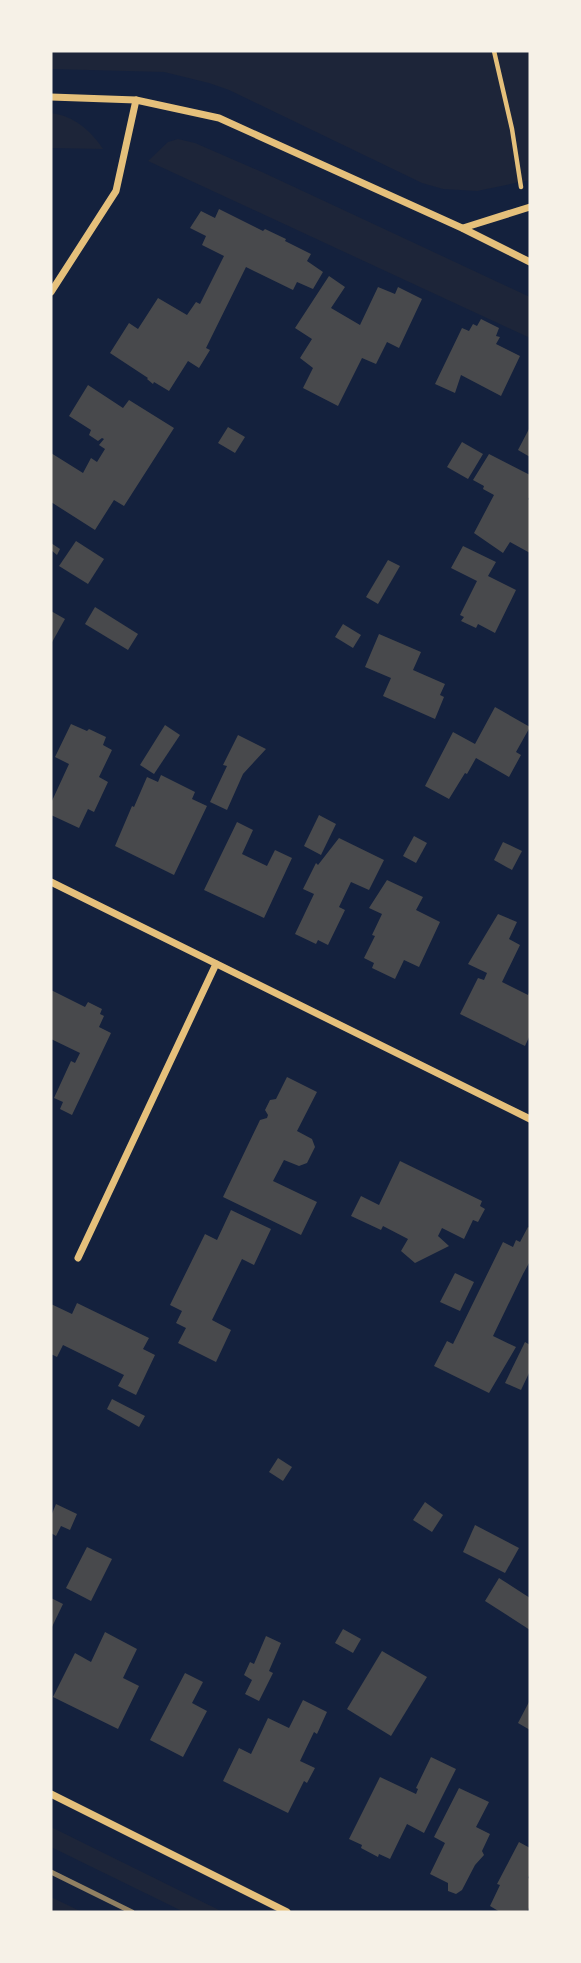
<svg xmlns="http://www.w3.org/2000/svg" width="581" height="1963" font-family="Montserrat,sans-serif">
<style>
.green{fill:#1d2539}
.building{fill:#48494c}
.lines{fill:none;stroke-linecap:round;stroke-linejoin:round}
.path{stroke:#e5c07b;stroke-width:4.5}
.minor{stroke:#e5c07b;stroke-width:7}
.rail{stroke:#918062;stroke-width:5}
</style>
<rect width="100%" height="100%" fill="#14213d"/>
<g class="green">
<polygon points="51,51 530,51 530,180 477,191 443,189 422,183 229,90 209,83 164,72 51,69"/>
<path d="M51 113C74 116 90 130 103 149L51 148Z"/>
<polygon points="178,139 195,143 262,172 530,297 530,338 148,161 168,142"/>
<polygon points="51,1827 223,1912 184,1912 51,1847"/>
<polygon points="51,1897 82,1912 51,1912"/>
</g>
<g class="building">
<polygon points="219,209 263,231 265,229 286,239 285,241 311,254 307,261 323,272 313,289 297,282 293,290 246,267 206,348 210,350 199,368 188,361 169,391 154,382 153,384 147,379 148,378 110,353 129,323 138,329 158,298 187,315 196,302 200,304 224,256 202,245 206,236 190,228 201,211 215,218"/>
<polygon points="329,276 345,287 331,308 360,325 378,287 395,294 398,287 422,299 399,348 387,342 376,364 362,358 338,406 303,388 313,368 300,358 312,339 295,328"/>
<polygon points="481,319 499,328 496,336 500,337 496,344 520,356 501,396 461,375 455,393 435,384 462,328 469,331 473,324 477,326"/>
<polygon points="88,385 123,408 129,400 174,428 124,506 114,500 95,530 51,502 52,495 51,494 51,453 83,473 91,458 97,462 105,449 99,445 104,439 102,438 98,441 89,435 91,430 69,416"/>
<polygon points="228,427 245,437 235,453 218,443"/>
<polygon points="530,427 530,457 518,450"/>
<polygon points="462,442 483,454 468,479 447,467"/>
<polygon points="489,454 530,475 530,496 528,499 530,501 530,553 510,542 503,553 474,533 494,495 483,489 484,486 473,480"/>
<polygon points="76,541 104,559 88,584 59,566"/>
<polygon points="51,543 60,549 57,555 51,550"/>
<polygon points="463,546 496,562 488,576 516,590 495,633 478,624 476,628 461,621 464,617 460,615 477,581 451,568"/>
<polygon points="388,560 400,566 378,604 366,597"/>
<polygon points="95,607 138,634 128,650 85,624"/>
<polygon points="51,611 65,619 51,644"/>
<polygon points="343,624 361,635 353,648 335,637"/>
<polygon points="379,634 421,652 413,670 445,684 440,695 444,697 435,719 383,696 391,678 365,667"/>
<polygon points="495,707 530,727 516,752 521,755 509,777 476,758 467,774 465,773 449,799 425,786 453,732 475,744"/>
<polygon points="71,724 87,731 89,729 106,737 103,745 112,750 99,777 108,782 94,812 88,809 79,828 51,815 51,803 69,764 55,757"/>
<polygon points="165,725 180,735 154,774 140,765"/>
<polygon points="238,735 266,749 243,774 227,810 210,802 227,766 223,765"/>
<polygon points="161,775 195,792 192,799 207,806 174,875 115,846 132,806 134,807 147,777 158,782"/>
<polygon points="319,815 336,824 321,855 304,846"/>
<polygon points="237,822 253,830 242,854 267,866 275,850 292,858 264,918 204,890"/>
<polygon points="414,836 427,843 416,863 403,856"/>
<polygon points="339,838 384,860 369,890 351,882 339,907 345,910 328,945 318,940 316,944 295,934 314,894 303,889 316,863 318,865"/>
<polygon points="503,842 522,851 512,870 494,860"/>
<polygon points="387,880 423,897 416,910 440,922 419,967 404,960 395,979 372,968 374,963 364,958 375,936 372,935 382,914 369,908"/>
<polygon points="498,914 517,922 509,939 520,945 502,982 528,995 530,990 530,1035 525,1046 460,1014 478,978 484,980 487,973 468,964"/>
<polygon points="51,990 85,1007 88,1002 102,1009 100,1014 104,1016 99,1027 111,1033 72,1115 60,1109 63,1102 54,1098 71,1061 75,1063 80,1053 51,1039"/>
<polygon points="287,1077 317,1092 297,1131 312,1139 315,1147 307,1163 299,1166 284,1160 273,1181 317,1202 301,1235 223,1197 260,1120 267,1118 268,1115 265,1110 270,1100 276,1099"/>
<polygon points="400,1161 482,1201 480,1206 485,1209 478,1222 473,1220 464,1239 442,1228 438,1236 449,1246 415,1263 401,1251 408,1239 383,1226 381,1230 351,1216 361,1196 379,1205"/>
<polygon points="231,1210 271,1229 254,1265 242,1259 212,1320 231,1330 216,1362 178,1343 186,1328 176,1323 182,1311 170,1305 205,1234 217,1240"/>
<polygon points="528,1227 530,1228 530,1264 529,1263 523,1274 493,1336 516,1347 489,1393 434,1366 447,1341 453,1344 503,1242 513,1247 516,1240 520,1242"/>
<polygon points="455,1273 474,1282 460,1311 440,1302"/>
<polygon points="77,1303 149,1338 143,1349 155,1355 136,1395 118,1386 124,1375 63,1345 57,1357 51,1354 51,1304 72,1314"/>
<polygon points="525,1342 530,1345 530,1371 521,1390 505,1383"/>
<polygon points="112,1399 145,1416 139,1427 107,1409"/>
<polygon points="278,1458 292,1467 283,1481 269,1472"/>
<polygon points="425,1502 443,1515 432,1532 413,1520"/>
<polygon points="56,1504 77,1514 70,1530 61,1526 56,1536 51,1533 51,1516"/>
<polygon points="475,1525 519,1548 505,1573 463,1552"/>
<polygon points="87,1547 112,1559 91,1601 66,1588"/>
<polygon points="499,1578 530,1598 530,1630 485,1601"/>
<polygon points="51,1598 63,1604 51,1629"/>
<polygon points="343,1629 361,1639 353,1653 335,1643"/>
<polygon points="105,1632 137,1649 123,1678 139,1686 118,1729 53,1697 75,1653 91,1662"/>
<polygon points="266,1636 281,1643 269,1671 273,1673 259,1701 245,1694 252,1680 244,1675 250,1662 254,1664"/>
<polygon points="382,1651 427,1677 391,1736 347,1709"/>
<polygon points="185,1673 203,1682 192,1703 207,1711 183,1757 150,1740"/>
<polygon points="303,1700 327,1712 317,1734 314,1732 300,1761 315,1768 307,1783 304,1781 288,1813 223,1781 239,1748 251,1754 268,1718 289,1728"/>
<polygon points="530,1700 530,1730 518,1723"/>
<polygon points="431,1757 456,1769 424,1833 407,1824 390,1859 379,1854 378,1857 361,1848 362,1845 349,1839 380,1777 416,1794 418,1789 416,1788"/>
<polygon points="459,1788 489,1802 476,1827 490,1834 482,1851 484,1855 475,1865 462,1890 456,1894 448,1891 448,1883 430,1874 445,1843 434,1837"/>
<polygon points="519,1842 530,1848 530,1873 528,1878 530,1879 530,1905 527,1912 500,1912 490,1906 500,1885 497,1884"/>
</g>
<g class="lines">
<polyline class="path" points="494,51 512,129 521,187"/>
<g class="minor">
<polyline points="51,97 136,100 219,118 462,228 530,262"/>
<polyline points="463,228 530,207"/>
<polyline points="51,292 116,191 136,100"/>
<polyline points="51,882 530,1119"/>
<polyline points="78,1258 216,964"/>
<polyline points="51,1794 287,1912"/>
</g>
<polyline class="rail" points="51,1872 132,1912"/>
</g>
<rect width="581" height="1963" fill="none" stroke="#f6f1e7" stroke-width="105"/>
</svg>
